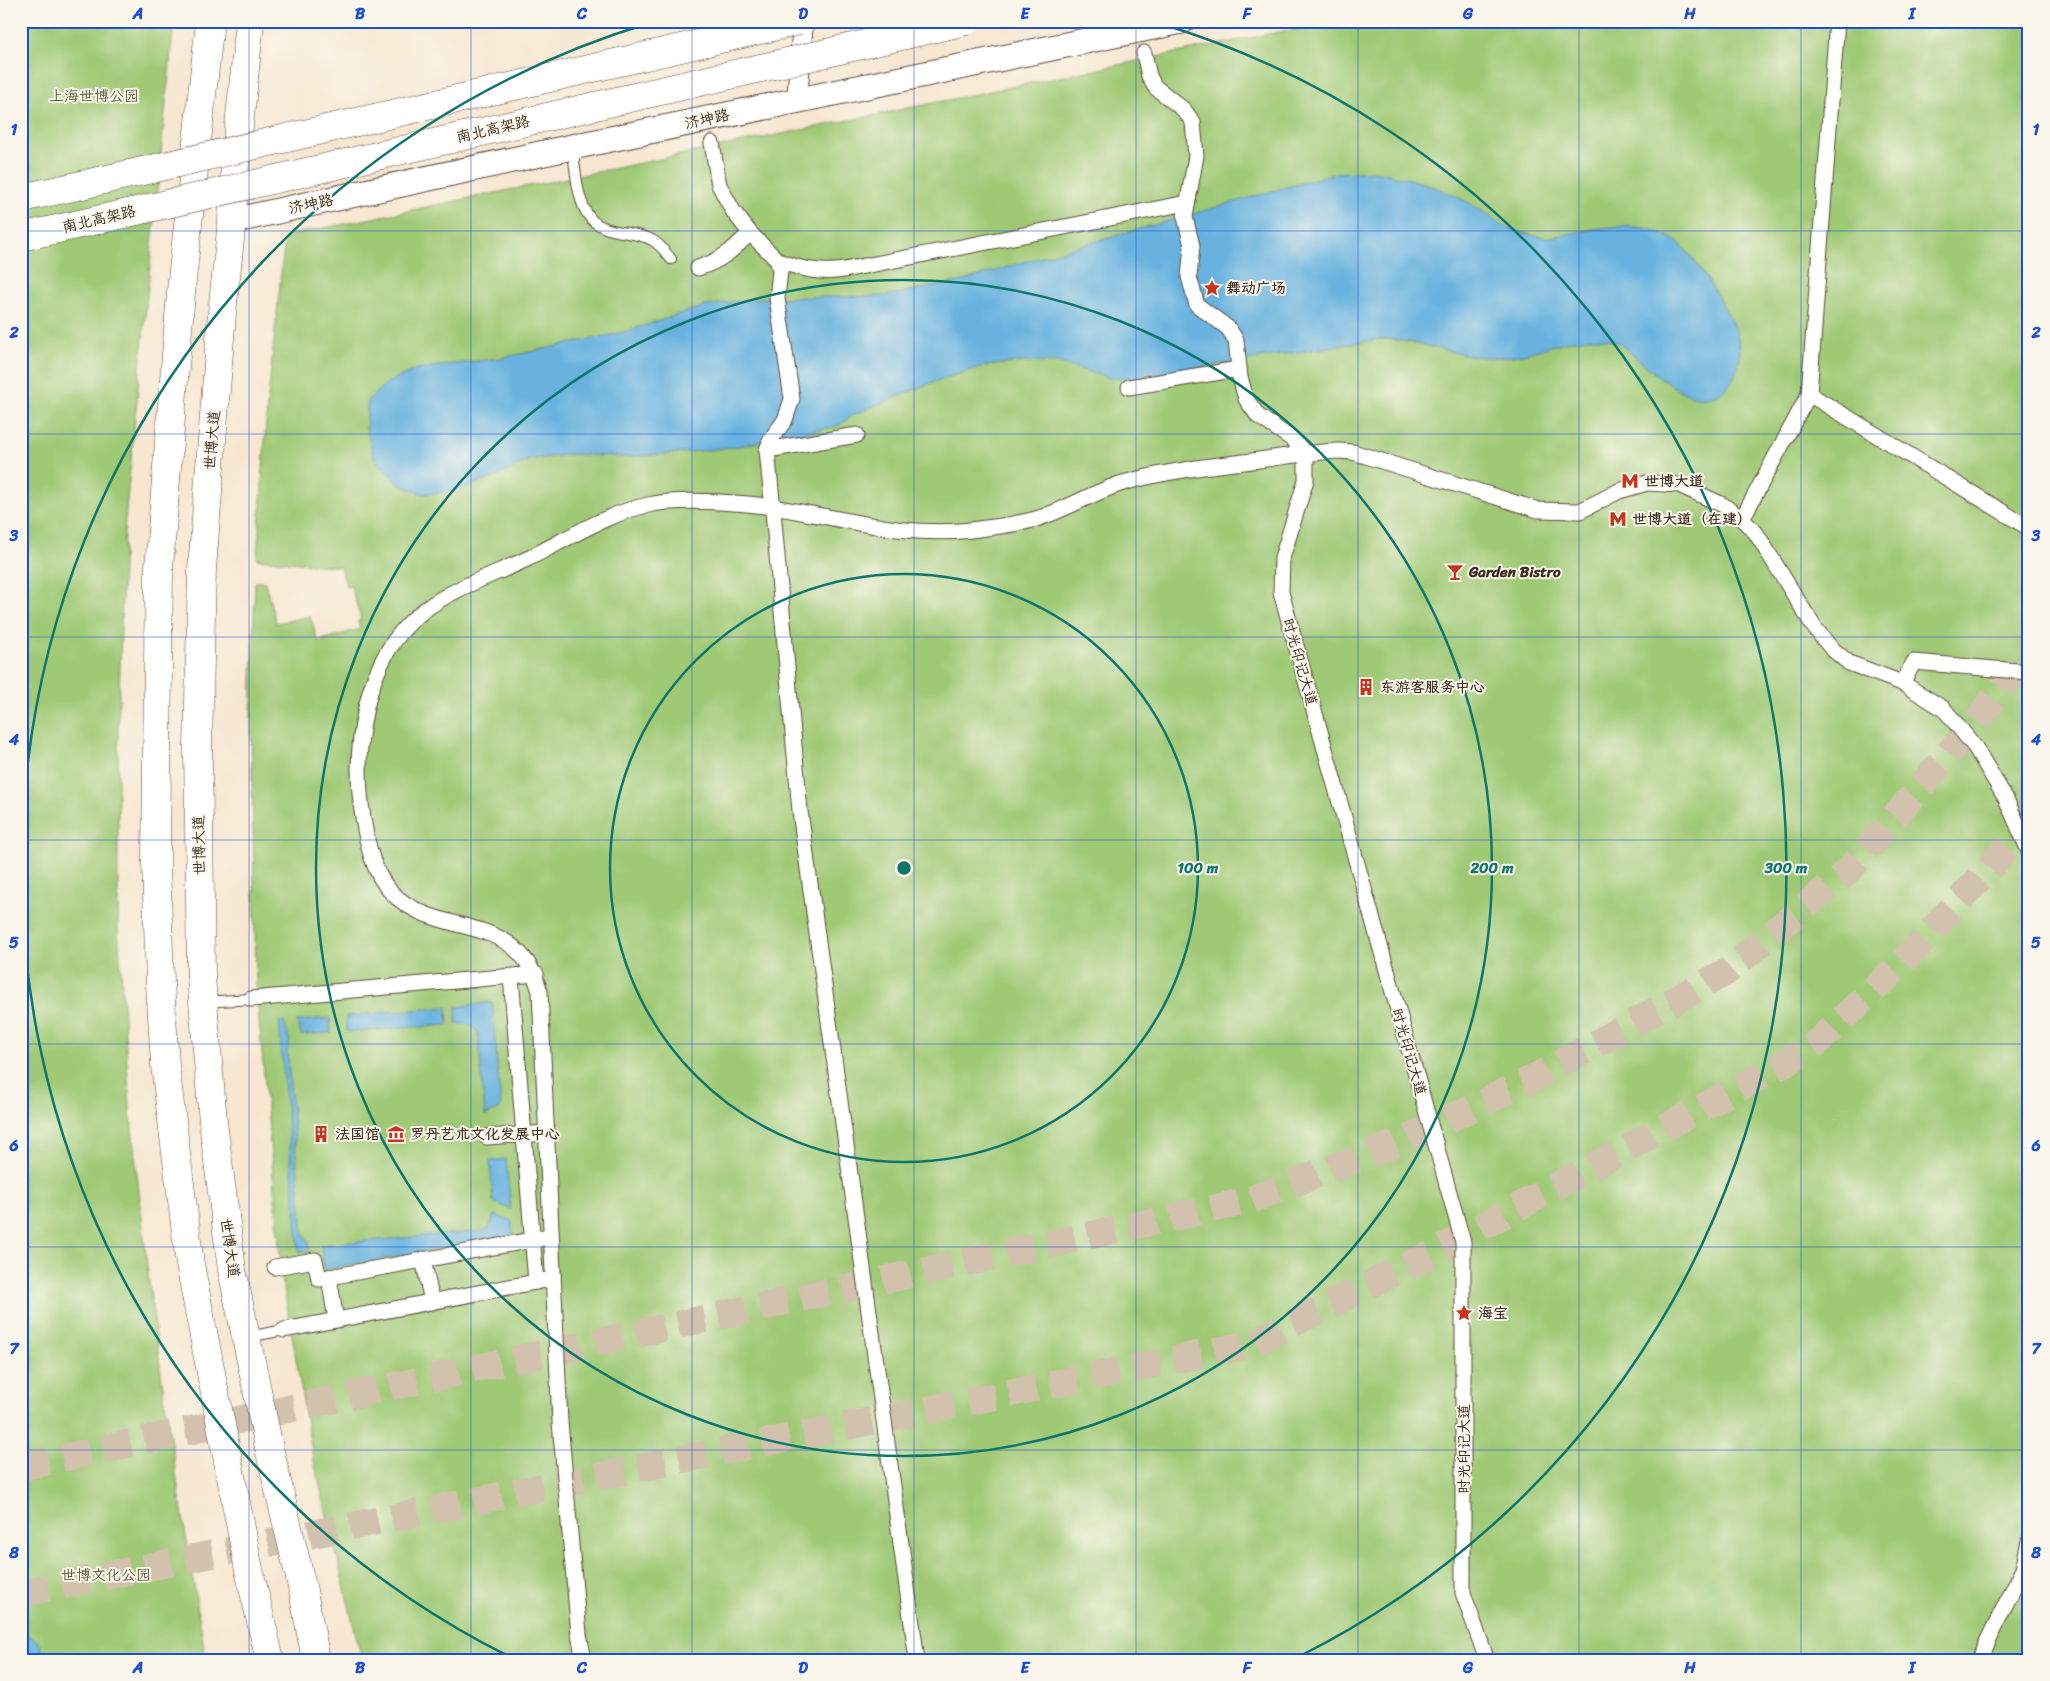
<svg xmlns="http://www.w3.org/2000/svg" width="2050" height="1681" font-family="Sriracha,'LXGW WenKai TC',sans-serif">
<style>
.green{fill:#9fc974;stroke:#6d7a49}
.water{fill:#67b2df;stroke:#516e7e}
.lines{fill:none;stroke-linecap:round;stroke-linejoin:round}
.secondary-tunnel{stroke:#d1c1ad;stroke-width:28;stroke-dasharray:28 14;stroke-linecap:butt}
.service-casing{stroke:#574639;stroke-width:12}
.pedestrian-casing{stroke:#574639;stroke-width:17}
.minor-casing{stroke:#574639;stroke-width:22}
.tertiary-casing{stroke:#574639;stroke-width:27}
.primary-casing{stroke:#574639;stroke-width:29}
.trunk-casing{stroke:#574639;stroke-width:29}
.service{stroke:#fff;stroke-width:10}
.pedestrian{stroke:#fff;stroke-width:15}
.minor{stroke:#fff;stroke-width:20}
.tertiary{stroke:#fff;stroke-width:25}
.primary{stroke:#fff;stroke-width:28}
.trunk{stroke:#fff;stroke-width:28}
.trunk-bridge-casing{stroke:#574639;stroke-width:29;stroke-linecap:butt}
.trunk-bridge{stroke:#fff;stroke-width:28}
.grid{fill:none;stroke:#1d4ed8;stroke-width:1;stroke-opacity:0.55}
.ring{fill:none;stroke:#0f766e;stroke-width:2.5}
.labels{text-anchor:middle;stroke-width:4;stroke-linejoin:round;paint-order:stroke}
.park-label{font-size:15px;fill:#595a38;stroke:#fbf7ec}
.street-label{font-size:15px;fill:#3b2a1e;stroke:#fbf7ec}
.poi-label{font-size:15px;font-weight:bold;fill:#3b2a1e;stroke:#fbf7ec;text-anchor:start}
.centre{fill:#0f766e;stroke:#fbf7ec;stroke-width:2.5}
.ring-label{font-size:15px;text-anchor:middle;font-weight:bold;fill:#0f766e;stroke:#fbf7ec;stroke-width:4;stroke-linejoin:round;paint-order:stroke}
.neatline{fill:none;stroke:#1d4ed8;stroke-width:2}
.grid-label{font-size:16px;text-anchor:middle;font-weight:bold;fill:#1d4ed8}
</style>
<rect width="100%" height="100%" fill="#fbf7ec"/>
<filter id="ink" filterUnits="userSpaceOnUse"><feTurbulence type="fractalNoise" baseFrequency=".02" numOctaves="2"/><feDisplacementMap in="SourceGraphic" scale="10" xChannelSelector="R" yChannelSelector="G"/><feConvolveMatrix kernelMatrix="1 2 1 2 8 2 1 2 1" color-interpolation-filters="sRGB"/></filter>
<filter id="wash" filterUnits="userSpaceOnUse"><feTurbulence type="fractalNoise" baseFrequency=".0096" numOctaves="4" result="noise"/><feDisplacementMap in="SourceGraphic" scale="20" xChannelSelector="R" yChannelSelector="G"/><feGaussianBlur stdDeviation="1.12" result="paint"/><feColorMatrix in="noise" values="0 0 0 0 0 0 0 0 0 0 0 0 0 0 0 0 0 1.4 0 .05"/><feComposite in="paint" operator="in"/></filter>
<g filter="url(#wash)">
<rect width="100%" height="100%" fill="#f7e7d1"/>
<g class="green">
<polygon points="21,21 174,21 124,531 118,732 118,927 130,1109 149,1283 167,1418 206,1660 21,1660"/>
<polygon points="1332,21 2029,21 2029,1660 362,1660 312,1453 282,1277 256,985 251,714 255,582 265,582 276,623 310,616 318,641 360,629 358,621 361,620 351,586 347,587 340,567 257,559 267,408 285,236"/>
</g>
<g class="water">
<path d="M1374 171C1403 177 1433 184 1460 198 1494 216 1502 232 1544 237 1553 238 1564 234 1573 233 1607 226 1645 220 1676 241 1693 252 1736 322 1739 342 1742 359 1737 379 1724 390 1716 397 1702 399 1692 396 1668 388 1639 359 1619 343 1582 327 1543 354 1506 357 1463 361 1424 340 1381 339L1127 379 1110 378 1060 363 1024 362 984 366 936 381 872 407 853 415 838 426 734 447 693 452 626 457 573 454 529 460 496 477 451 492 423 494 400 485 375 460 366 428 368 400 387 383 416 369 501 358 624 332 705 306 761 298 883 296 963 281 1017 264 1336 173Z"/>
<path d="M492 1002 501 1108 485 1116 478 1033C473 1024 466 1023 456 1024V1007Z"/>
<polygon points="447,1007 448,1025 347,1032 346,1016"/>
<polygon points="330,1018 331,1033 301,1035 297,1021"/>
<polygon points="279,1022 284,1022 290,1041 287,1050 303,1233 309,1243 309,1250 299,1252"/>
<polygon points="506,1159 511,1209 493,1202 490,1161"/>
<polygon points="494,1215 512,1221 513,1235 324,1270 321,1245 483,1231 489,1228"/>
<polygon points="25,1633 39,1642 46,1660 21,1660 21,1635"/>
</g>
</g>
<g filter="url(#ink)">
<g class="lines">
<g class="secondary-tunnel">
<polyline points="21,1467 1248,1201 1407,1139 1532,1079 1726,972 1850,869 1970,729 2029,653"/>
<polyline points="21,1593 1252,1344 1435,1252 1810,1049 1902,963 2029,824"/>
</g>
<g class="service-casing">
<g id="service">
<path d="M572 148C576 168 576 197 588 215 600 235 634 230 652 240 660 244 665 252 671 259"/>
<polyline points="204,1002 251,999"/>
<polyline points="248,1337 284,1330"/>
</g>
</g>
<g class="pedestrian-casing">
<g id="pedestrian">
<polyline points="1144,53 1149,76 1155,87 1184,110 1193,122 1196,156 1185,217 1192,246 1189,277 1197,305 1228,328 1236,340 1240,377 1246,399 1258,416 1292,439 1306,454 1306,480 1282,558 1281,592 1463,1242 1463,1593 1487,1660"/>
<polyline points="712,143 719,185 733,211 750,233 778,261 780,271 777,298 792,399 785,420 771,439 767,450 772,500 800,811 917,1660"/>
<path d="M778 261C802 269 820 274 844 270L1187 203"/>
<path d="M698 268C721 261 734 249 750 233"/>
<polyline points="1129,387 1239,369"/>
<polyline points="1809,394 2029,528"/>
<polyline points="767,450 857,435"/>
<polyline points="1742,519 1809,394 1837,21"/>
<polyline points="1902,683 1914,662 2029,672"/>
<polyline points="511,977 536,1282"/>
<polyline points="251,999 536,974"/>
<polyline points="487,1137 548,1133"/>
<polyline points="423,1259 432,1302"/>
<polyline points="275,1267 315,1260 319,1279 543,1238"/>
<polyline points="329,1277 336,1320"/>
<polyline points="284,1330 546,1280"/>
<path d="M584 1660 579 1634 560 1422 540 992C518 908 439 941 391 892 373 873 367 843 363 818 352 749 363 657 423 611 455 587 491 576 527 559 568 539 608 512 653 504 672 500 714 501 733 503 812 507 891 540 971 530 992 527 1016 525 1036 519 1066 510 1093 492 1123 483 1165 471 1209 466 1252 461 1281 457 1310 452 1339 451L1353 452 1538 510 1580 511 1619 491 1647 483 1679 485 1723 505 1742 519 1756 533 1814 627 1831 648 1849 663 1902 683 1944 709 1975 747 2006 799 2029 851"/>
<polyline points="1978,1660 2023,1569 2029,1541"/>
</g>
</g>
<g class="minor-casing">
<polyline id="minor" points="797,100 803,21"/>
</g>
<g class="tertiary-casing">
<polyline id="tertiary" points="232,221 572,147 1182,21"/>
</g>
<g class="primary-casing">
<g id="primary">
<polyline points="210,21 182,280 159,567 156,863 160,983 165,1065 190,1264 249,1570 270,1660"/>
<polyline points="250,21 235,164 232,221 222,313 202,569 198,747 201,977 213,1122 232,1270 270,1452 303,1591 316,1660"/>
</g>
</g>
<g class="trunk-casing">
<g id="trunk">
<polyline points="21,198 64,189"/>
<polyline points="21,237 71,226"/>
</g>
</g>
<use href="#service" class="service"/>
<use href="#pedestrian" class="pedestrian"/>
<use href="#minor" class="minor"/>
<use href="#tertiary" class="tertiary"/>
<use href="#primary" class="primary"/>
<use href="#trunk" class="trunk"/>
<g class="trunk-bridge-casing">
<g id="trunk-bridge">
<polyline points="64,189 799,21"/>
<polyline points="71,226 966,21"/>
</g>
</g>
<use href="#trunk-bridge" class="trunk-bridge"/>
</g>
</g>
<path class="grid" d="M249 21V1660M471 21V1660M692 21V1660M914 21V1660M1136 21V1660M1358 21V1660M1579 21V1660M1801 21V1660M21 231H2029M21 434H2029M21 637H2029M21 840H2029M21 1044H2029M21 1247H2029M21 1450H2029"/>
<g class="ring">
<circle cx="904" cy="868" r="294"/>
<circle cx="904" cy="868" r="588"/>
<path d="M510 1657A882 882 0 0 1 653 22M1155 22A882 882 0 0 1 1298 1657"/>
</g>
<defs>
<g id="sight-bare" transform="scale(1.35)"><path d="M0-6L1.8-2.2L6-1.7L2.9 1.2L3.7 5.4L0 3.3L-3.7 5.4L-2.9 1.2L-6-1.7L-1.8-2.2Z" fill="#c8321e" stroke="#fbf7ec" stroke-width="2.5" paint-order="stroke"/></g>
<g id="metro-bare" transform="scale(1.35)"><path d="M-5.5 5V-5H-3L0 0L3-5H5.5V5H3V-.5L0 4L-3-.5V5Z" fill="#c8321e" stroke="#fbf7ec" stroke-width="2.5" paint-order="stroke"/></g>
<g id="bar-bare" transform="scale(1.35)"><path d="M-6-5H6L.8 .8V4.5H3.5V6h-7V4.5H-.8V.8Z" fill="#c8321e" stroke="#fbf7ec" stroke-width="2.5" paint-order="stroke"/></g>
<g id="building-bare" transform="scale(1.35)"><path d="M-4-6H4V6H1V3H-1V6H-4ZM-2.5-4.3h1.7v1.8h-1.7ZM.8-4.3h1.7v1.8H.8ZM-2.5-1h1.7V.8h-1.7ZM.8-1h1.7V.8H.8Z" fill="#c8321e" stroke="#fbf7ec" stroke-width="2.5" paint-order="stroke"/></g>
<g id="museum-bare" transform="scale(1.35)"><path d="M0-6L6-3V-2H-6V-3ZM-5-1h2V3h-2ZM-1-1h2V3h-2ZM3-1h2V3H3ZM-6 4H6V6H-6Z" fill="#c8321e" stroke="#fbf7ec" stroke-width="2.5" paint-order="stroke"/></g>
</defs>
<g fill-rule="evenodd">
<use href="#sight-bare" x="1212" y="288"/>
<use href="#metro-bare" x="1630" y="481"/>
<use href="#metro-bare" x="1618" y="519"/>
<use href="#bar-bare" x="1455" y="572"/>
<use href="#building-bare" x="1366" y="687"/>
<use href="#building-bare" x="321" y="1134"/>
<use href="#museum-bare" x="396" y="1134"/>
<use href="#sight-bare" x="1464" y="1313"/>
</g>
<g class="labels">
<g class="park-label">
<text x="94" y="101">上海世博公园</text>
<text x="106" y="1580">世博文化公园</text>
</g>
<g class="street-label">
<text transform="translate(707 119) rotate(-12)" y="5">济坤路</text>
<text transform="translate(493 129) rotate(-13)" y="5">南北高架路</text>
<text transform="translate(311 204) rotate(-12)" y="5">济坤路</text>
<text transform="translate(99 219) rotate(-13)" y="5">南北高架路</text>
<text transform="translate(212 440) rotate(-85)" y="5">世博大道</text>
<text transform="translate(1300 662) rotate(74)" y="5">时光印记大道</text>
<text transform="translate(199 845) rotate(-91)" y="5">世博大道</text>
<text transform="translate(1409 1052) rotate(74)" y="5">时光印记大道</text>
<text transform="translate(230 1248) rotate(82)" y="5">世博大道</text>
<text transform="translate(1464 1449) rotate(-90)" y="5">时光印记大道</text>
</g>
<g class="poi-label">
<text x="1226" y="293">舞动广场</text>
<text x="1644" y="486">世博大道</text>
<text x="1632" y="524">世博大道（在建）</text>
<text x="1469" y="577">Garden Bistro</text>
<text x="1380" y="692">东游客服务中心</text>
<text x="335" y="1139">法国馆</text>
<text x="410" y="1139">罗丹艺术文化发展中心</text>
<text x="1478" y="1318">海宝</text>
</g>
</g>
<circle cx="904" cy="868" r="8" class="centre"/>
<g class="ring-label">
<text x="1198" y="873">100 m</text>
<text x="1492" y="873">200 m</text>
<text x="1786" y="873">300 m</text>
</g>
<rect width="2050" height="1681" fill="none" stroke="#fbf7ec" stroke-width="55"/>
<rect x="28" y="28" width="1994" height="1626" class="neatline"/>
<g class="grid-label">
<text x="138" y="19">A</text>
<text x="360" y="19">B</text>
<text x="582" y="19">C</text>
<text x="803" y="19">D</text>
<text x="1025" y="19">E</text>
<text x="1247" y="19">F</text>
<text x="1468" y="19">G</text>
<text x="1690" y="19">H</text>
<text x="1912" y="19">I</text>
<text x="14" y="135">1</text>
<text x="2036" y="135">1</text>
<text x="14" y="338">2</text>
<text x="2036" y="338">2</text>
<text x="14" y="541">3</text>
<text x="2036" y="541">3</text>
<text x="14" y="745">4</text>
<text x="2036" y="745">4</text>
<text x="14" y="948">5</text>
<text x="2036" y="948">5</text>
<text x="14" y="1151">6</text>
<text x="2036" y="1151">6</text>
<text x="14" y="1354">7</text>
<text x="2036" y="1354">7</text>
<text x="14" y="1558">8</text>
<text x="2036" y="1558">8</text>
<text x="138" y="1673">A</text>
<text x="360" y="1673">B</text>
<text x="582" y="1673">C</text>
<text x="803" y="1673">D</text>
<text x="1025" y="1673">E</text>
<text x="1247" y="1673">F</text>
<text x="1468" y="1673">G</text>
<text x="1690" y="1673">H</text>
<text x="1912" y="1673">I</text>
</g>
</svg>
